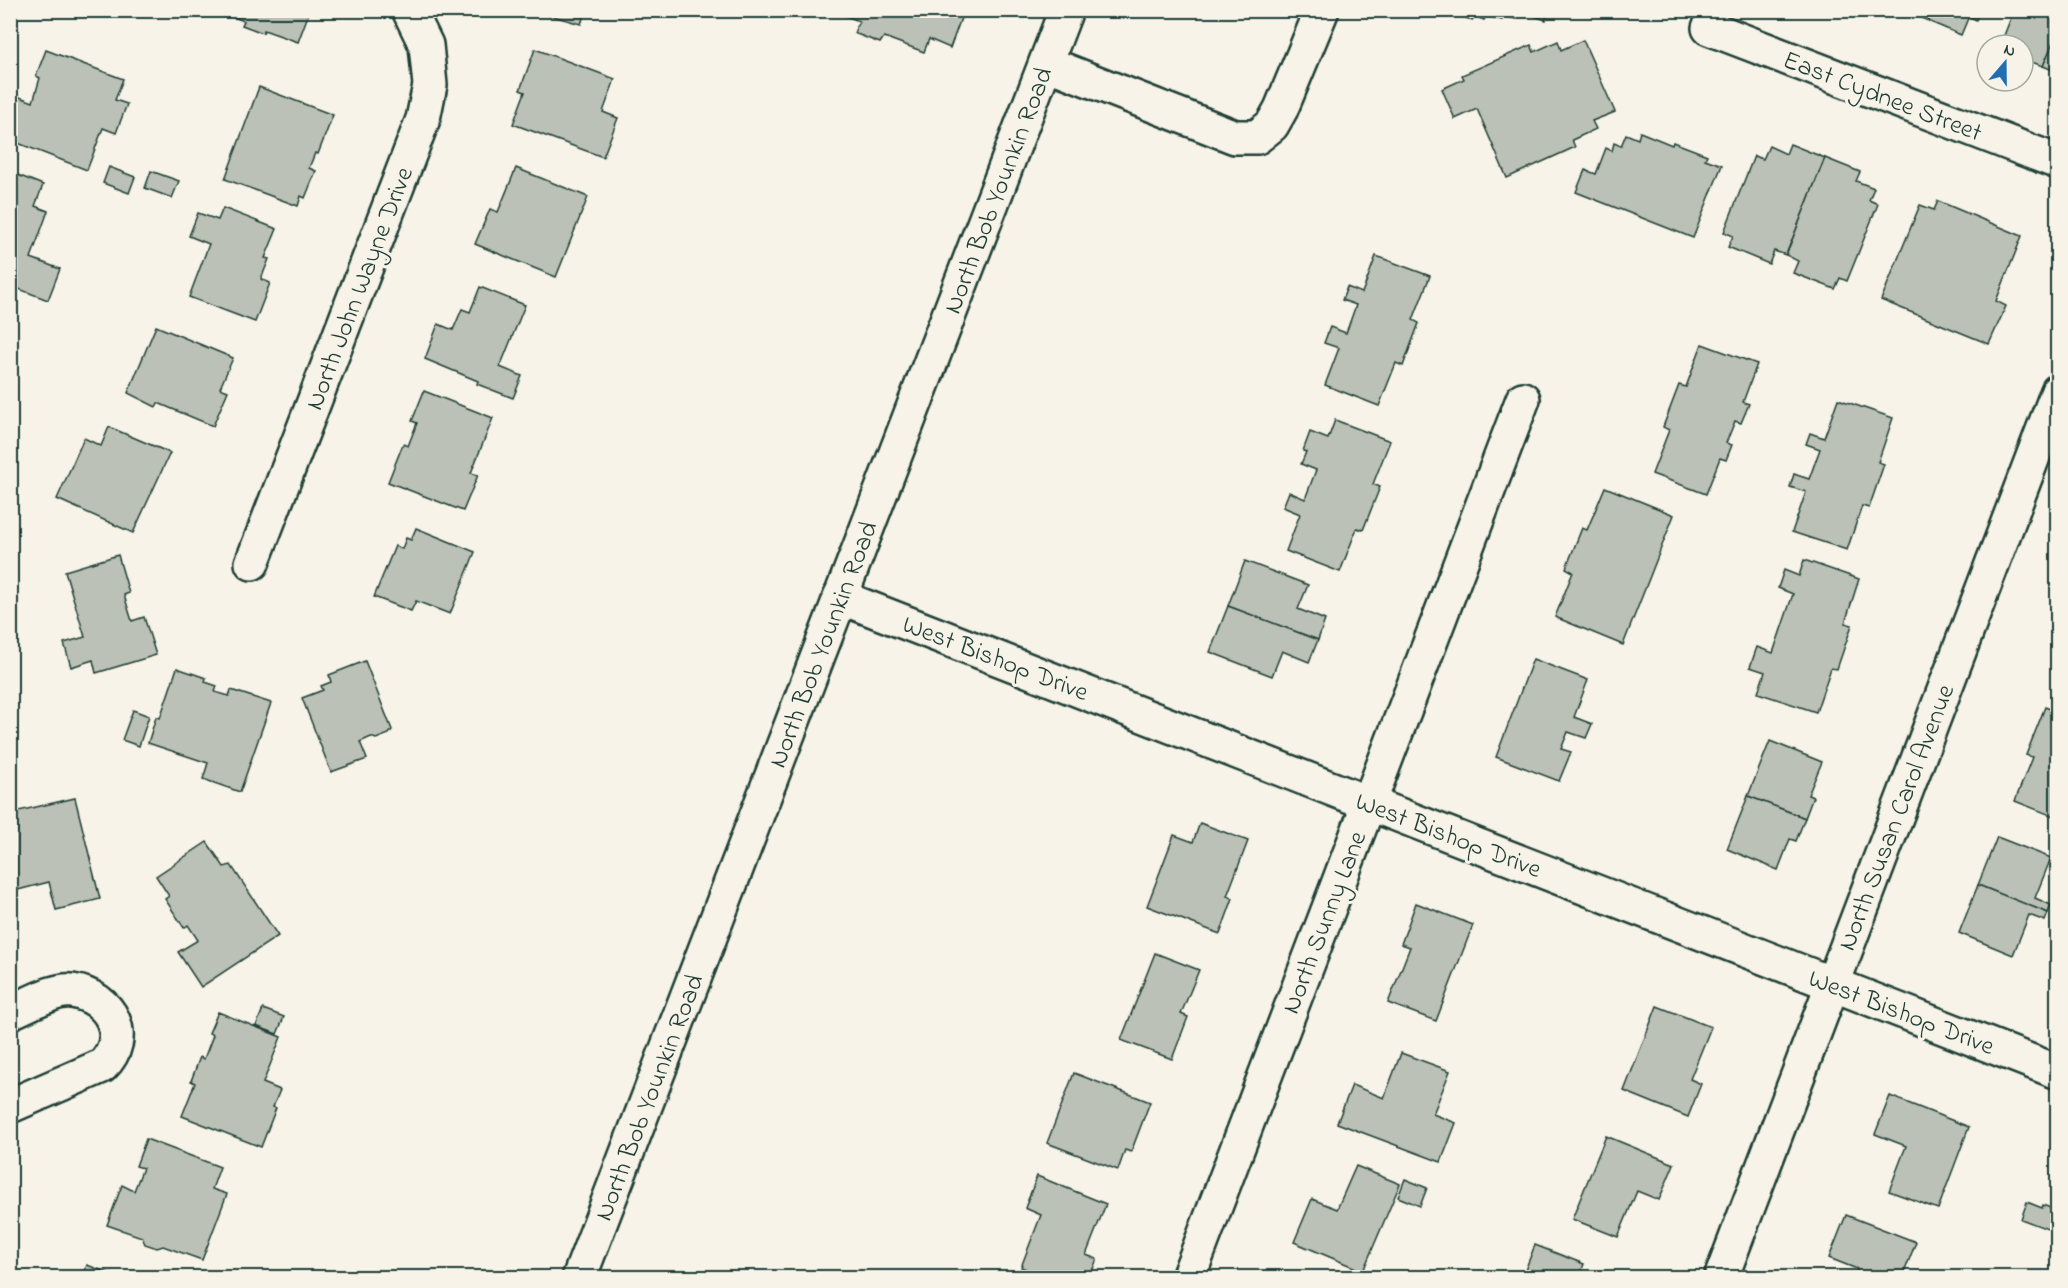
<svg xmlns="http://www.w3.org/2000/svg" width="2068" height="1288" font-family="'Indie Flower',sans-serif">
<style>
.building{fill:#bbc1b6;stroke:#1f3d34;stroke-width:1.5}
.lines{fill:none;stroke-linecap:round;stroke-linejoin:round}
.minor-casing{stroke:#1f3d34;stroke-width:38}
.minor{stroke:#f7f3e8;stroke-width:33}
.labels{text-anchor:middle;stroke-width:6;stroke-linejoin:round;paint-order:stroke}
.street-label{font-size:26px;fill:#1f3d34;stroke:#f7f3e8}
</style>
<rect width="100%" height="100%" fill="#f7f3e8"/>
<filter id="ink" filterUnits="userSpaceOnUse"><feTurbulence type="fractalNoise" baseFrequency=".0167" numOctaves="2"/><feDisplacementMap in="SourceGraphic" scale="12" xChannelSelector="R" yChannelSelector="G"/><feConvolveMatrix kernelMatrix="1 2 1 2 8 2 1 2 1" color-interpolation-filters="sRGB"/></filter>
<g filter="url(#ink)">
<g class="building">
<polygon points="221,10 310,10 298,42 264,30 263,33 242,25 244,21 220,12"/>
<polygon points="549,10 586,10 581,24 549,15 551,11"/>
<polygon points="830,10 964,10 950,48 929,39 924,52 884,37 880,43 854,33 859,21"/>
<polygon points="1456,10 1548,10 1546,20 1518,11 1516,19 1503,16 1502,20 1486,16 1484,20 1474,16 1473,20 1454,15"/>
<polygon points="1903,10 1932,10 1928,21"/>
<polygon points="1932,10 1980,10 1976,20 1969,16 1961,35 1928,21"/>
<polygon points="2014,10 2058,10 2058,31 2043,66 2023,59 2023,45 2014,45 2015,43 2003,38"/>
<polygon points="2058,31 2058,72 2043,66"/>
<polygon points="1583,40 1615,112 1592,121 1596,129 1572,140 1575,147 1507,178 1477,109 1455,119 1442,89 1464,79 1462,75 1531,45 1534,52 1558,41 1561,50"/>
<polygon points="535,49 615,79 603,112 618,118 603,157 513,124 525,92 520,90"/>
<polygon points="46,50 123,79 115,100 127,104 116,133 103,128 87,170 10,140 12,94 33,102 40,78 36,76"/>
<polygon points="259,87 333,115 318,154 315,153 309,168 316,171 305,198 301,196 298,206 225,179"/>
<polygon points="1640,132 1672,145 1673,142 1707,155 1705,159 1722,165 1693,238 1576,192 1585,170 1596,174 1606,148 1612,151 1614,143 1621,146 1626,134 1638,139"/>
<polygon points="1790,144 1825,158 1786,255 1774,251 1769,264 1728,247 1733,236 1724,232 1754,156 1763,159 1769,146 1786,154"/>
<polygon points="1825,158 1860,172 1856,181 1874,188 1869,200 1878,204 1847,281 1840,278 1835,289 1793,273 1798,261 1786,255"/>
<polygon points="109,167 135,177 129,193 103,183"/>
<polygon points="516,168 588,197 556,277 475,244 490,209 498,212"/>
<polygon points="151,171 179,181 172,198 145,188"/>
<polygon points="10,172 43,185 35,206 48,211 31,258 60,269 48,300 11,286 10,284"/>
<polygon points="1938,201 2022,236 1996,301 2006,306 1989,344 1881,300 1920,205 1934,210"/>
<polygon points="223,208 277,229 265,258 269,259 261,279 270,283 255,322 189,297 209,244 189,236 198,213 218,220"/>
<polygon points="1376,256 1430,276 1413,320 1419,323 1403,366 1396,363 1379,406 1325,385 1339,348 1324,343 1330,327 1346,333 1356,305 1342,300 1347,287 1362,293"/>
<polygon points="480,287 525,305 500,367 522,376 513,398 477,384 478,381 425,359 438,324 453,330 462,309 470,312"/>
<polygon points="156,326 233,358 220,388 228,391 213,426 158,403 156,407 128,393"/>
<polygon points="1702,344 1757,364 1743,402 1749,404 1741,423 1735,421 1726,443 1732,445 1726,460 1720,458 1706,494 1652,474 1669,430 1663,427 1679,385 1686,387"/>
<polygon points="424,391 493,418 471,473 478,475 463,511 388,482 403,444 408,446 417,423 412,421"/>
<polygon points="1838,399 1893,418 1878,462 1884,464 1869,508 1862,506 1847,550 1792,532 1806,492 1790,487 1794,474 1809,479 1820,449 1806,444 1810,433 1824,438"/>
<polygon points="1335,420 1390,441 1373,484 1380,487 1363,530 1357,528 1340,572 1286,551 1300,514 1283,507 1289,492 1305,499 1316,470 1301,464 1306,452 1303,451 1310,432 1328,439"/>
<polygon points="109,427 170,453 133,533 57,499 84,438 101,446"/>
<polygon points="1605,487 1674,515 1623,645 1555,617 1573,572 1566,568 1582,528 1587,530"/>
<polygon points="416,528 475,552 450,614 416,601 411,611 374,597 395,546 402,549 406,538 411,540"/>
<polygon points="118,555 129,593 124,595 132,621 144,617 156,655 96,673 93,660 71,667 64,643 85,637 65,571"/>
<polygon points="1804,560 1859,579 1845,623 1852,625 1837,669 1831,668 1816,712 1758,693 1765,672 1750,667 1757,647 1773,653 1793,594 1778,588 1784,570 1799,576"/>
<polygon points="1245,561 1308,585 1298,609 1325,620 1318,640 1228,606"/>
<polygon points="1228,606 1318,640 1309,662 1282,651 1272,676 1210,652"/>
<polygon points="1533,659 1588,680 1574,717 1592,724 1586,738 1568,732 1561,749 1571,752 1559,781 1496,757"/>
<polygon points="365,661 392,730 389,734 376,739 371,737 360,742 367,759 331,772 302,698 323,690 321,686 331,682 329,675"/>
<polygon points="177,668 206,678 205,682 217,686 215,692 229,696 231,690 271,703 240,792 203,779 208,763 148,743 156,717 160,718"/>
<polygon points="2058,691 2058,818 2015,801 2032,757 2026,755 2045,707 2050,709"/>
<polygon points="133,710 149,716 139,746 122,740"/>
<polygon points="1770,741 1822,762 1808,795 1813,797 1805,818 1748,796"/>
<polygon points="1748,796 1805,818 1796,841 1790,839 1778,870 1727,849"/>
<polygon points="75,798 100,899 56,910 49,882 10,892 10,813"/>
<polygon points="1200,823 1248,841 1227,896 1233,898 1220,934 1147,906 1174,835 1193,842"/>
<polygon points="1997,837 2051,858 2035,898 2051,905 2048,913 1978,885"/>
<polygon points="207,842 224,867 231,865 278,936 201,987 178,952 198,940 188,925 184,928 165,899 169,896 156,876"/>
<polygon points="1978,885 2048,913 2045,921 2029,915 2013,955 1959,933"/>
<polygon points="1416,903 1473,925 1436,1021 1388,1003 1410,947 1401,944"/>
<polygon points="1155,953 1199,970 1181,1014 1188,1017 1172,1059 1121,1040"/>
<polygon points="1657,1006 1711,1027 1690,1079 1701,1084 1688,1117 1624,1091"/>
<polygon points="263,1009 284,1017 277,1034 256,1026"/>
<polygon points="218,1012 281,1037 263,1083 280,1090 273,1107 276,1108 261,1147 182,1116 195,1083 191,1081 200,1057 204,1059 213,1035 209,1033"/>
<polygon points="1401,1053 1450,1071 1433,1114 1456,1123 1441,1162 1337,1123 1352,1085 1384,1098"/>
<polygon points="1074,1073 1150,1102 1131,1152 1125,1150 1118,1170 1047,1143"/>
<polygon points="1890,1096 1969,1127 1938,1209 1889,1191 1906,1146 1875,1134"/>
<polygon points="1606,1136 1674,1164 1659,1200 1637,1191 1618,1237 1572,1219"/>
<polygon points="146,1139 220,1167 212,1189 227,1194 202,1260 163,1246 157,1248 145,1244 142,1237 107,1225 122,1185 134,1191 143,1168 136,1166"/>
<polygon points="1356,1166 1400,1184 1363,1271 1294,1242 1312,1199 1337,1209"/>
<polygon points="1037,1176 1106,1204 1086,1255 1097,1259 1089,1278 1048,1278 1021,1267 1041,1215 1025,1208"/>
<polygon points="1405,1179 1427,1188 1420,1206 1398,1197"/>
<polygon points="2027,1202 2042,1208 2043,1205 2058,1211 2058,1233 2021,1219"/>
<polygon points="1846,1215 1916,1242 1902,1278 1854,1278 1857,1269 1829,1258"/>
<polygon points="1535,1245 1584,1264 1579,1278 1522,1278"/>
<polygon points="87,1265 122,1278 82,1278"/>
</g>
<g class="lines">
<g class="minor-casing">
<g id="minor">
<polyline points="1709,28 2058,162"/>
<polyline points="1046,63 1235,137 1257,137 1272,125 1281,109 1322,10"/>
<polyline points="252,563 423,119 430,85 426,45 409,10"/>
<polyline points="840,597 2058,1072"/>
<path d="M10 1012C26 1006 55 988 72 991 111 997 132 1037 102 1066L10 1106"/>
<polyline points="579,1278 1066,10"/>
<polyline points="1188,1278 1523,399"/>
<polyline points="1721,1278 2058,391"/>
</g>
</g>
<use href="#minor" class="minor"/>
</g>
</g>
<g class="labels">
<g class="street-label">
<text transform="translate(1883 95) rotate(21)" y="9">East Cydnee Street</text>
<text transform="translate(997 190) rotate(-69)" y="9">North Bob Younkin Road</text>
<text transform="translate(358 288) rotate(-69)" y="9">North John Wayne Drive</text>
<text transform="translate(822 644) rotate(-69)" y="9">North Bob Younkin Road</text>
<text transform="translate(996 657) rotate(21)" y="9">West Bishop Drive</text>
<text transform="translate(1895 817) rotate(-69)" y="9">North Susan Carol Avenue</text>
<text transform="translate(1449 834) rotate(21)" y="9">West Bishop Drive</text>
<text transform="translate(1323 922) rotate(-69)" y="9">North Sunny Lane</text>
<text transform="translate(1902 1011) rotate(21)" y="9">West Bishop Drive</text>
<text transform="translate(648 1097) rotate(-69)" y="9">North Bob Younkin Road</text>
</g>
</g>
<rect width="2068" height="1288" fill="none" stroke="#f7f3e8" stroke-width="36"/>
<rect x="18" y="18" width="2032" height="1252" fill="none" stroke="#1f3d34" stroke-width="2" filter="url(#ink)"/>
<g transform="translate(2005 63) rotate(20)"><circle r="28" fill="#f7f3e8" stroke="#a1aaa0" stroke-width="1.5"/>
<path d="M0-4.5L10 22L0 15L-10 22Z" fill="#1f6fb2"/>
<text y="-9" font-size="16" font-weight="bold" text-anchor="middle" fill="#1f3d34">N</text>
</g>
</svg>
